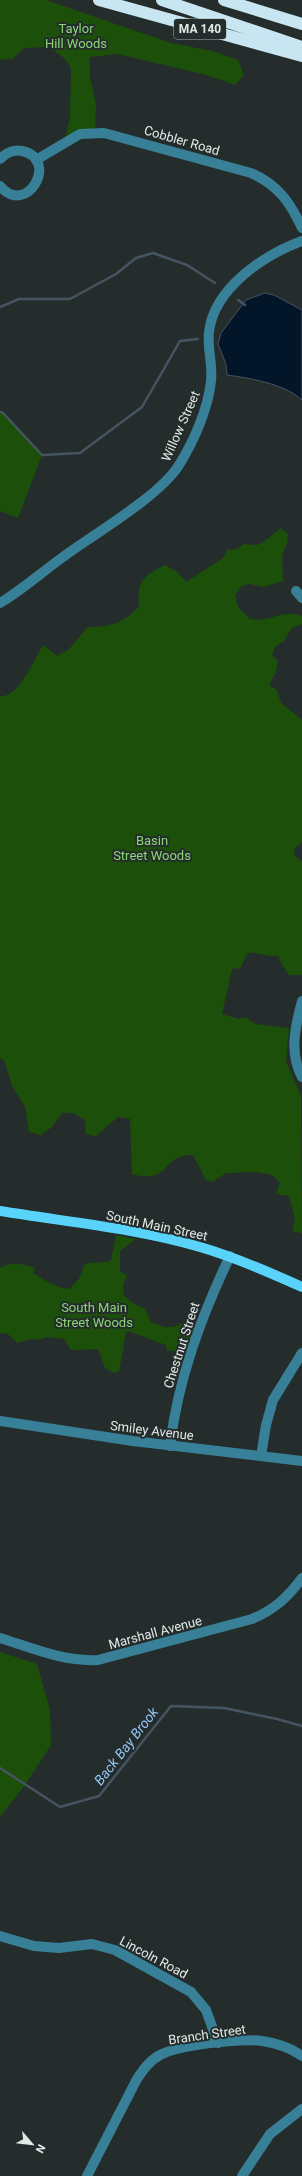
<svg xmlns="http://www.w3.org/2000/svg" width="302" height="2176" font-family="Roboto,sans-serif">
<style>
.green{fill:#1c4f0a}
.water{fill:#031528;stroke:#465461}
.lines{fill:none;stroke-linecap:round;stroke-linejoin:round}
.stream{stroke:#465461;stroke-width:2.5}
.minor{stroke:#388098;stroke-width:10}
.major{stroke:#59d3fa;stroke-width:10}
.highway{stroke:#c8e6f1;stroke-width:12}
.labels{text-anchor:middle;stroke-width:4;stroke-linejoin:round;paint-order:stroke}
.shield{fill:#242d2c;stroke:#a9b0af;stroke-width:1}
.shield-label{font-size:12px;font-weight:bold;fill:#e2e8e7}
.park-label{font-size:13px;fill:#8bd577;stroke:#242d2c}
.street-label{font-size:13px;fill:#e2e8e7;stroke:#242d2c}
.water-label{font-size:14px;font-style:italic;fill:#92c3f5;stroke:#242d2c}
</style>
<rect width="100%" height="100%" fill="#242d2c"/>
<g class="green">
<polygon points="0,0 46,0 171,43 213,51 238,60 244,75 235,85 207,75 117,54 90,57 90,77 96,105 95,132 65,141 70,116 71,68 64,58 49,47 24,48 12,59 0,60"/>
<polygon points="0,412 3,413 42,455 18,518 0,511"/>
<path d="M281 528 288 534 287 543 282 556 283 581 263 587 249 584 240 587 235 596 238 607 250 619C271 623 280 609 302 616V624L292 628 284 641 275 647 272 655 278 661 276 672 269 685 277 690 281 703 302 720V842L294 849 295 856 302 861V975H289L282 965 278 956C267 957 258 952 248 953L240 968 232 969 222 1014 239 1019 246 1017 255 1024 289 1028 286 1061 301 1095 302 1233 292 1231 295 1219 289 1196 276 1194 280 1182 272 1175 256 1172 226 1173 212 1182 206 1180 193 1155C163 1153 170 1185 132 1174L130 1119 118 1117 96 1136 86 1134 85 1120 73 1113H62L52 1127 41 1135 29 1132 25 1107 12 1086 4 1060 0 1059V696C19 698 34 659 43 645L57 656 69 649 88 627C110 627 125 623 139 606 137 581 143 576 165 565L176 571 186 582 223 558 228 549 234 550 244 544 257 545 262 543Z"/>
<path d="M116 1235 136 1239 120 1251V1271L127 1276 123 1285V1294L131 1302 145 1309 151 1322C163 1327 171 1331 183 1322L194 1324 193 1337 185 1351H167L166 1345 128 1331 126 1333 119 1371 114 1373 105 1368 98 1349C87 1349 79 1351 70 1349L64 1339 46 1337 39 1340 30 1339 17 1343 8 1334 0 1333V1268C12 1261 22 1264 35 1268L33 1273C45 1280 55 1288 69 1289L79 1279 84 1265C93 1260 102 1265 111 1260Z"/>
<polygon points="0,1652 37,1664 50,1710 51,1745 25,1785 0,1817"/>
</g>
<path class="water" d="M265 293 274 295 302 310V400C285 384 249 378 227 375L226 364 218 344 221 333 246 300Z"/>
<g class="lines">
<g class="stream">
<polyline points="238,300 245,305"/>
<polyline points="0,307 19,299 70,299 116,274 136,258 153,253 187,265 215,283"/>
<polyline points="0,412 3,413 42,455 80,453 142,407 180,341 198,339"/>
<polyline points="0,1768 60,1807 99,1796 171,1706 224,1708 277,1719 302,1726"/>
</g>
<g class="minor">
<path d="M0 159C6 153 13 149 22 151 60 159 27 218 0 186"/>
<path d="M36 160 80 134 104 133 251 173C278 185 290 202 302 228"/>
<polyline points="296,591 302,598"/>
<path d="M0 603C22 590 42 572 63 557 94 534 160 496 179 465 194 441 208 409 211 381 213 365 207 348 209 332 214 288 264 255 302 241"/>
<path d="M302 1001C295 1027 289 1053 302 1077"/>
<polyline points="0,1421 133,1441 302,1461"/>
<path d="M170 1446C178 1379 201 1317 230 1256"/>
<polyline points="261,1456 266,1425 273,1400 302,1353"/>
<path d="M0 1638C32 1648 64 1662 98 1660L252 1619C274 1610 288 1597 302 1578"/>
<polyline points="0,1936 34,1946 59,1948 92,1944 115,1950 191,1992 206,2010 218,2043"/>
<path d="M87 2176 137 2079C143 2070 149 2061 160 2055 179 2045 240 2038 262 2041 276 2043 291 2048 302 2056"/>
<polyline points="242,2176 270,2134 302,2109"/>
</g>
<path class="major" d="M0 1211C67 1222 135 1228 200 1247 235 1257 269 1272 302 1287"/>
<g class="highway">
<polyline points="99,0 302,56"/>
<polyline points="162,0 302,47"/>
<polyline points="224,0 302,24"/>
</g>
</g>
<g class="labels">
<rect class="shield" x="174" y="19" width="52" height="20" rx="3"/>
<g class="shield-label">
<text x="200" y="33">MA 140</text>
</g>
<g class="park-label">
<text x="76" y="33">Taylor<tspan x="76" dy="15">Hill Woods</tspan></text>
<text x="152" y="845">Basin<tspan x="152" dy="15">Street Woods</tspan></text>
<text x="94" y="1312">South Main<tspan x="94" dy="15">Street Woods</tspan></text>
</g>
<g class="street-label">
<text transform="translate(182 140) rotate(16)" y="5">Cobbler Road</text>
<text transform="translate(180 426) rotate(-66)" y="5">Willow Street</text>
<text transform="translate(157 1225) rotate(12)" y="5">South Main Street</text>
<text transform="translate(181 1345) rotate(-72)" y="5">Chestnut Street</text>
<text transform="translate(152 1430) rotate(7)" y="5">Smiley Avenue</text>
<text transform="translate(155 1632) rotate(-15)" y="5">Marshall Avenue</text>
<text transform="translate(154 1957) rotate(28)" y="5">Lincoln Road</text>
<text transform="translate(207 2034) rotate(-8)" y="5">Branch Street</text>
</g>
<g class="water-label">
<text transform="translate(126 1746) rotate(-52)" y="5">Back Bay Brook</text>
</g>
</g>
<g transform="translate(32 2144) rotate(118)" stroke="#242d2c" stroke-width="3" paint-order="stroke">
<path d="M0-3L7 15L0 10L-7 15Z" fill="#e2e8e7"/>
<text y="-6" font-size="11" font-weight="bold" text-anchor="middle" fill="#e2e8e7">N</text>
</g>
</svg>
